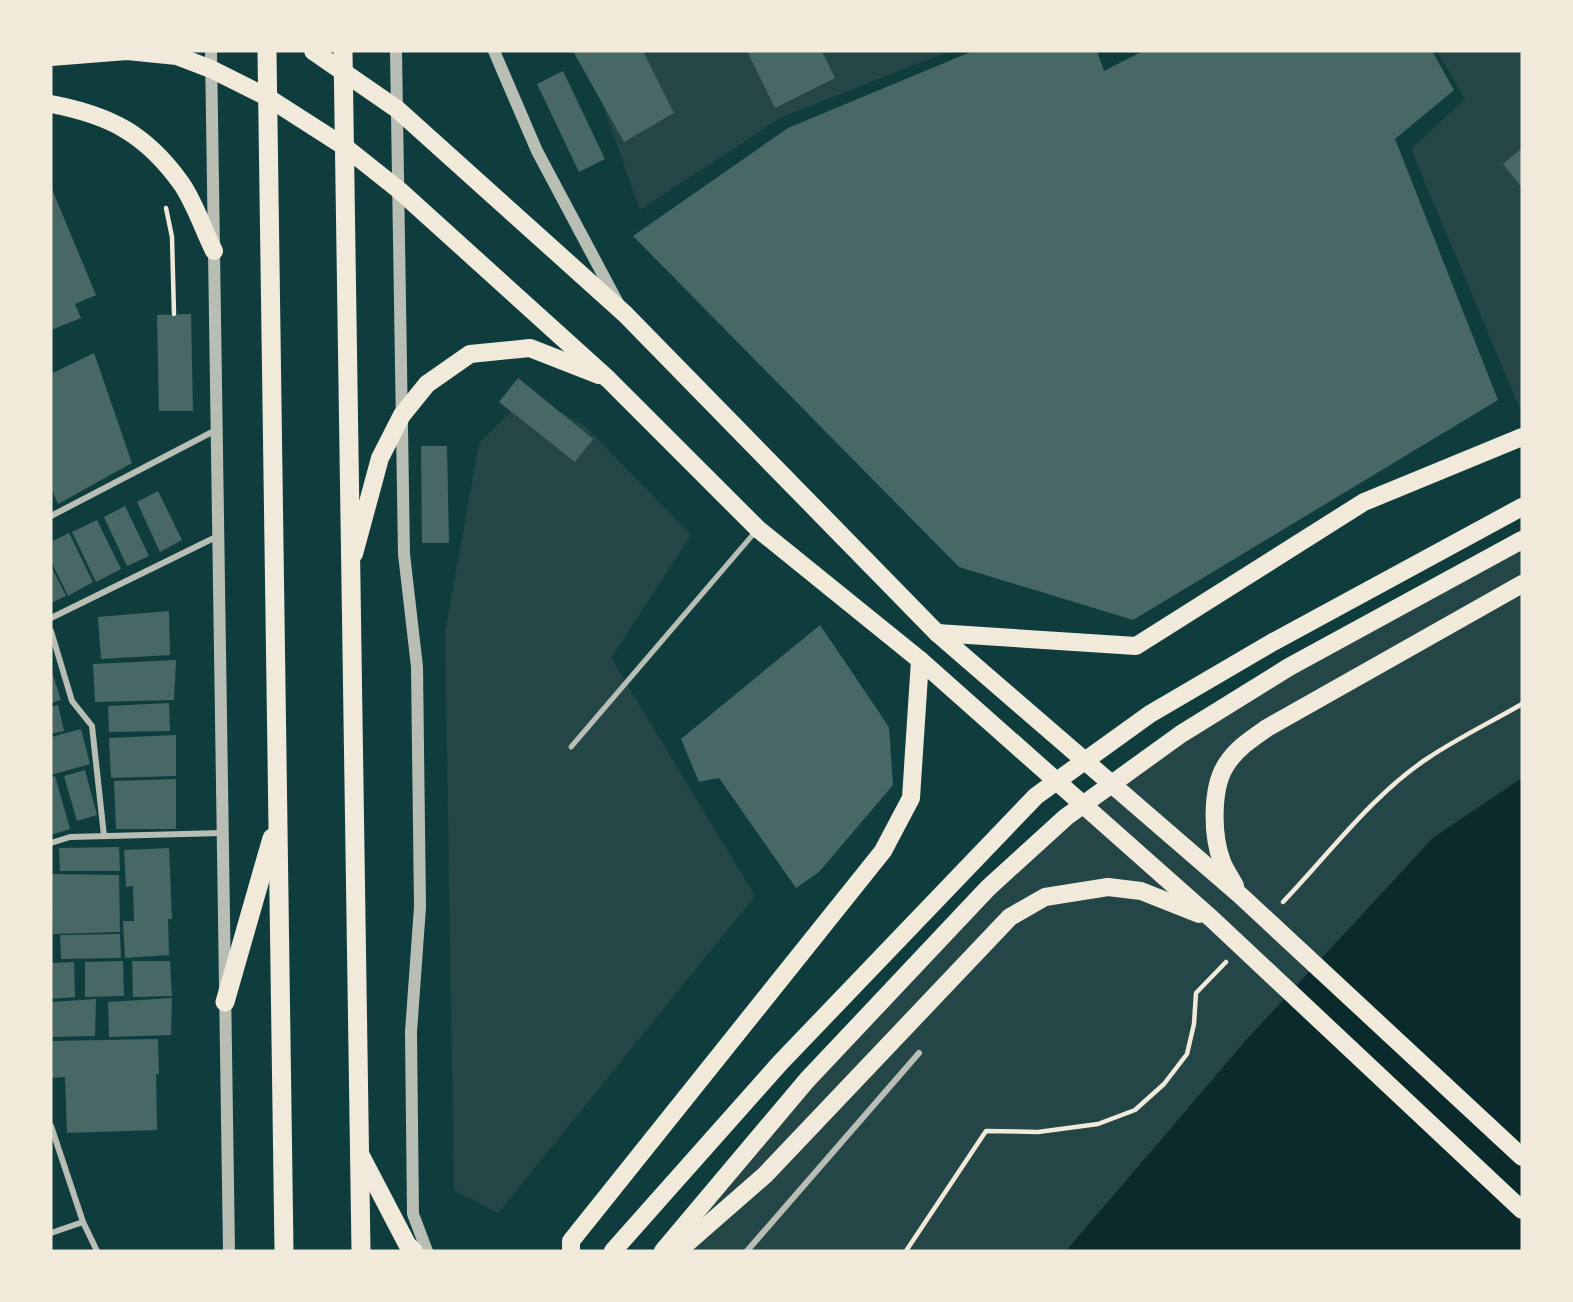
<svg xmlns="http://www.w3.org/2000/svg" width="1573" height="1302" font-family="'Golos Text',sans-serif">
<style>
.green{fill:#244646}
.water{fill:#0a2a2b}
.building{fill:#486865}
.lines{fill:none;stroke-linecap:round;stroke-linejoin:round}
.path{stroke:#f1e9da;stroke-width:4.5}
.service{stroke:#b8beb3;stroke-width:5}
.pedestrian{stroke:#b8beb3;stroke-width:6}
.tertiary{stroke:#b8beb3;stroke-width:12}
.primary{stroke:#f1e9da;stroke-width:18}
.trunk{stroke:#f1e9da;stroke-width:19}
</style>
<rect width="100%" height="100%" fill="#0f3d3e"/>
<g class="green">
<polygon points="584,51 950,51 782,117 640,210"/>
<polygon points="1437,51 1522,51 1522,414 1411,149 1465,99"/>
<polygon points="529,394 585,426 691,535 611,658 755,896 498,1213 454,1190 445,633 479,443"/>
<polygon points="1522,540 1522,778 1433,838 1248,1038 1066,1251 663,1251 988,888 1181,734"/>
</g>
<polygon class="water" points="1522,778 1522,1251 1066,1251 1248,1038 1433,838"/>
<g class="building">
<polygon points="573,51 643,51 674,113 624,142"/>
<polygon points="747,51 822,51 835,78 775,108"/>
<polygon points="973,51 1097,51 1104,71 1143,51 1432,51 1454,90 1395,139 1498,400 1133,620 959,567 633,236 788,128"/>
<polygon points="563,71 605,159 579,172 537,84"/>
<polygon points="1522,148 1522,188 1503,164"/>
<polygon points="51,187 96,295 75,304 81,318 51,330"/>
<polygon points="191,314 193,411 159,411 157,315"/>
<polygon points="94,353 132,463 58,504 51,488 51,374"/>
<polygon points="518,378 593,439 575,462 499,402"/>
<polygon points="421,446 447,446 449,543 422,543"/>
<polygon points="158,491 182,540 160,552 137,502"/>
<polygon points="125,506 149,556 127,566 104,517"/>
<polygon points="97,520 121,569 96,582 72,532"/>
<polygon points="69,533 93,582 68,596 51,561 51,542"/>
<polygon points="51,566 66,596 51,603"/>
<polygon points="169,611 170,655 101,659 98,617"/>
<polygon points="820,625 889,727 893,785 819,872 796,888 719,778 699,782 681,739"/>
<polygon points="176,660 174,700 95,702 93,664"/>
<polygon points="51,669 61,700 51,703"/>
<polygon points="169,703 170,731 109,732 108,706"/>
<polygon points="58,705 64,731 51,734 51,707"/>
<polygon points="81,729 90,764 51,775 51,737"/>
<polygon points="176,735 176,776 111,778 109,738"/>
<polygon points="85,770 97,815 77,821 64,776"/>
<polygon points="55,776 70,829 51,835 51,777"/>
<polygon points="176,779 176,829 116,829 114,781"/>
<polygon points="119,847 120,871 60,871 59,848"/>
<polygon points="169,848 172,919 168,919 169,955 125,958 123,921 134,921 133,886 126,887 124,850"/>
<polygon points="51,874 119,875 120,932 53,934"/>
<polygon points="120,934 121,958 61,959 60,935"/>
<polygon points="123,961 124,996 85,997 85,962"/>
<polygon points="132,961 170,961 172,996 133,997"/>
<polygon points="74,962 75,997 51,999 51,963"/>
<polygon points="172,998 171,1035 109,1037 108,1002"/>
<polygon points="96,999 95,1036 51,1037 51,1002"/>
<polygon points="158,1039 159,1074 156,1074 157,1130 67,1133 65,1077 51,1078 51,1041"/>
</g>
<g class="lines">
<g class="path">
<polyline points="166,208 172,237 174,314"/>
<path d="M1283 902C1329 854 1372 795 1428 758 1458 738 1491 722 1522 704"/>
<polyline points="906,1251 986,1131 1038,1132 1098,1124 1135,1110 1164,1084 1187,1054 1194,1024 1196,993 1226,962"/>
</g>
<polyline class="service" points="571,747 756,531"/>
<g class="pedestrian">
<polyline points="51,516 216,430"/>
<polyline points="51,618 218,536"/>
<polyline points="51,631 72,701 92,726 104,836"/>
<polyline points="51,843 70,837 222,833"/>
<polyline points="51,1126 83,1222 97,1251"/>
<polyline points="51,1233 83,1222"/>
<polyline points="747,1251 919,1053"/>
</g>
<g class="tertiary">
<polyline points="211,51 229,1251"/>
<polyline points="396,51 404,554 417,667 420,907 411,1032 413,1214 427,1251"/>
<polyline points="494,51 537,151 619,305"/>
</g>
<g class="primary">
<polyline points="313,51 397,109 625,314 937,633 1240,895 1522,1157"/>
<polyline points="51,57 127,51 177,56 211,69 267,97 345,147 399,190 608,379 758,529 920,660 1212,919 1522,1210"/>
<path d="M51 104C109 115 145 133 181 183 195 203 203 229 214 251"/>
<polyline points="354,554 380,458 402,415 427,384 470,354 530,348 599,375"/>
<polyline points="937,633 1136,646 1364,502 1522,437"/>
<path d="M1235 886C1231 878 1225 870 1222 862 1212 836 1211 788 1226 765 1236 749 1251 739 1267 728L1522 584"/>
<polyline points="360,1154 407,1244 414,1251"/>
<polyline points="571,1251 571,1241 883,851 911,798 920,660"/>
<polyline points="613,1251 780,1063 1036,796 1150,714 1273,642 1522,507"/>
<polyline points="663,1251 807,1080 988,888 1066,817 1181,734 1289,667 1522,540"/>
<polyline points="678,1251 765,1175 1010,917 1045,897 1108,887 1141,891 1199,914"/>
</g>
<g class="trunk">
<polyline points="267,51 284,1251"/>
<polyline points="343,51 361,1251"/>
<polyline points="225,1002 272,838"/>
</g>
</g>
<rect width="1573" height="1302" fill="none" stroke="#f1e9da" stroke-width="105"/>
</svg>
